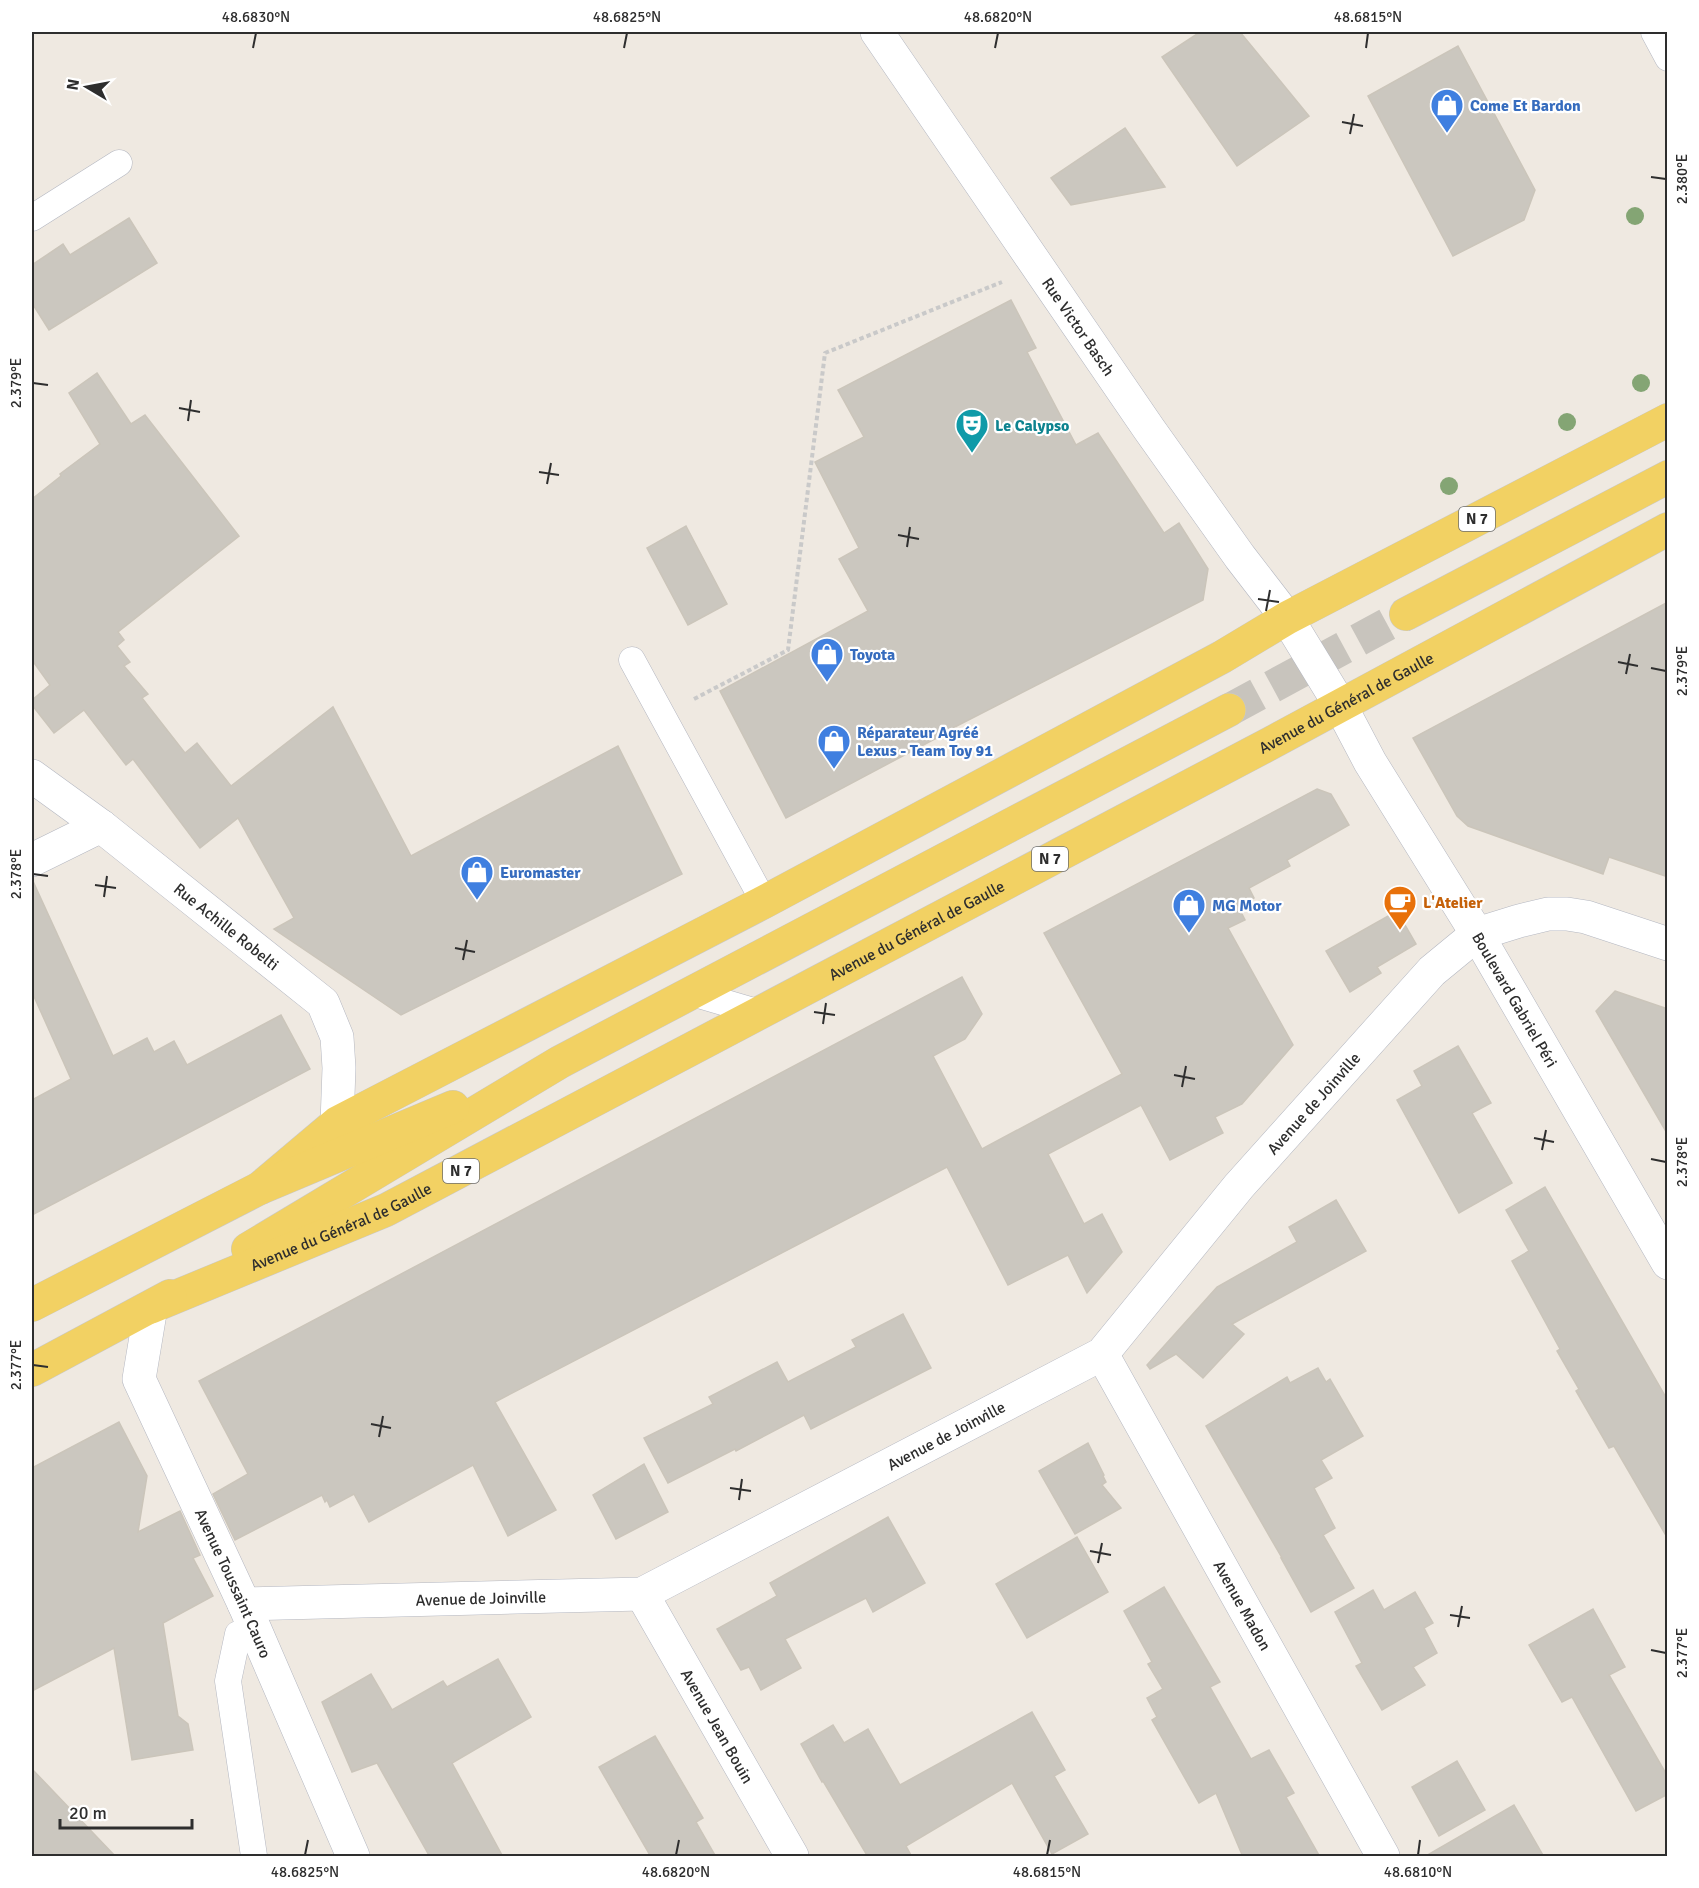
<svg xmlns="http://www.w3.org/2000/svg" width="1699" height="1888" font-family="Signika,sans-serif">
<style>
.building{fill:#cbc7bf;stroke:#cbc5ba;stroke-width:1.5}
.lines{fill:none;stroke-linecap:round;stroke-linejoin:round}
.primary-tunnel{stroke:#c8c4bd;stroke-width:33;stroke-dasharray:33 16;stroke-linecap:butt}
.lane-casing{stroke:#b4b7c1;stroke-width:27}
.street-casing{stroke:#b4b7c1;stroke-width:34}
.secondary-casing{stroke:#b4b7c1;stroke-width:34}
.primary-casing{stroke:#c9c9c9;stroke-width:34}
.path{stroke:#c9c9c9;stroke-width:4;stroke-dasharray:4.5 3;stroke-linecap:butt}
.lane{stroke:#fff;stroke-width:26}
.street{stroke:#fff;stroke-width:33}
.secondary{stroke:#fff;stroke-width:33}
.primary{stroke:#f2d163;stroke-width:33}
.tree{fill:#84a574}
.ticks{fill:none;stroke:#2e2e2e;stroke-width:2}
.labels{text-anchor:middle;stroke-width:4.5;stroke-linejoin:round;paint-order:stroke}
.shield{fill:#fff;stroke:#6d6d6d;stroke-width:1.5}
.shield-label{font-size:15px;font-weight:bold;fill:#2e2e2e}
.shop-label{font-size:16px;font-weight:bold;fill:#366cbe;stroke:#fff;text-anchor:start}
.street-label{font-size:16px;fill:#2e2e2e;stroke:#fff}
.culture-label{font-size:16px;font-weight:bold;fill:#0d838f;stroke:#fff;text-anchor:start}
.food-label{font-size:16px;font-weight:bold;fill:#c56008;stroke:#fff;text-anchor:start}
.neatline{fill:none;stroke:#2e2e2e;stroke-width:2}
.ticks-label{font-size:15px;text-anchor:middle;fill:#2e2e2e}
</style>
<rect width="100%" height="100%" fill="#efe9e1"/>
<g class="building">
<polygon points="1200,32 1240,32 1309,116 1237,166 1162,57"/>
<polygon points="1458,46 1535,190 1524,220 1453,256 1368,96"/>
<polygon points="1125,128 1165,187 1071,205 1051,178"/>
<polygon points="129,218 157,263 49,330 32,303 32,265 63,244 70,255"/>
<polygon points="1011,300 1036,348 1027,352 1076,445 1098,433 1164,533 1179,523 1208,569 1203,600 945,732 946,733 786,818 720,691 868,611 839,559 859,548 815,462 864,437 838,390"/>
<polygon points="97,373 131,424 145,415 239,536 118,632 124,640 117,646 130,662 124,666 148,694 142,698 185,753 197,743 231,786 333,707 411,856 618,746 682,874 401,1015 274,929 294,918 238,818 200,848 133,759 126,765 84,710 54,733 32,705 32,700 50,685 32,660 32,499 61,476 60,474 100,444 69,393"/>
<polygon points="686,526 727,604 688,625 647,548"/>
<polygon points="1668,602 1668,877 1609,857 1603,874 1468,826 1457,816 1413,738"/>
<polygon points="1317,789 1331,794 1349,825 1287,860 1290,866 1249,888 1254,898 1238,906 1245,920 1228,928 1293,1045 1242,1104 1215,1117 1223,1133 1170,1160 1141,1105 1048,1154 1084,1224 1102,1214 1122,1252 1087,1293 1068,1255 1008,1285 947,1167 495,1402 556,1510 508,1536 473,1465 369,1522 354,1494 330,1507 327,1500 325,1502 322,1495 235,1540 213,1494 248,1474 199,1381 962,977 982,1014 965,1039 933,1056 982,1149 1122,1074 1044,933"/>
<polygon points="32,879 113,1056 147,1038 154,1052 174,1041 187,1065 281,1015 310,1069 32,1215 32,1100 71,1079 32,992"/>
<polygon points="1397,911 1416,944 1377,967 1381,973 1350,992 1326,951"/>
<polygon points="1615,991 1668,1009 1668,1135 1596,1011"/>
<polygon points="1458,1046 1491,1103 1472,1113 1512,1183 1459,1213 1397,1100 1422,1086 1414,1071"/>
<polygon points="1545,1187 1668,1401 1668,1539 1614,1446 1609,1448 1576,1391 1579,1389 1557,1351 1560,1349 1512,1261 1529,1251 1506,1210"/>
<polygon points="1336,1200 1366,1251 1232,1324 1244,1334 1203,1378 1176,1354 1150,1369 1147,1365 1217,1287 1297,1242 1289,1227"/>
<polygon points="903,1314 931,1368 811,1429 804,1415 736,1451 735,1449 668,1483 644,1438 713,1404 709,1397 777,1362 788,1382 856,1347 852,1340"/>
<polygon points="1318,1368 1326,1382 1330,1379 1363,1436 1321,1460 1332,1478 1314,1488 1335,1528 1323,1535 1354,1588 1311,1612 1281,1558 1282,1558 1206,1426 1287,1377 1290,1383"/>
<polygon points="119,1422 147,1476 138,1532 180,1511 200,1555 193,1558 213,1596 163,1623 178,1716 188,1724 193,1750 132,1760 114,1648 32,1691 32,1468"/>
<polygon points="1088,1443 1104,1475 1103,1476 1106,1482 1102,1485 1121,1508 1075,1534 1039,1471"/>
<polygon points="644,1464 668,1512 616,1539 593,1495"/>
<polygon points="888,1517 925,1583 873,1612 866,1598 785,1639 801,1668 761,1690 749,1667 741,1670 717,1629 777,1596 770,1583"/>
<polygon points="1077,1537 1108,1592 1027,1638 996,1584"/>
<polygon points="1164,1587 1220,1682 1210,1687 1251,1759 1269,1750 1294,1793 1286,1797 1320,1857 1243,1857 1216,1793 1199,1803 1152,1720 1157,1717 1147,1698 1163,1689 1148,1664 1152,1662 1124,1611"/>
<polygon points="1373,1590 1384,1610 1415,1592 1433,1623 1424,1628 1437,1653 1413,1667 1425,1685 1382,1710 1356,1666 1362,1663 1335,1612"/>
<polygon points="1593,1609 1625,1667 1609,1675 1668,1777 1668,1794 1636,1811 1572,1697 1562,1702 1529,1645"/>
<polygon points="498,1659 531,1717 452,1763 503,1857 430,1857 377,1763 352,1772 322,1702 371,1674 392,1710 443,1681 447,1687"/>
<polygon points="1032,1712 1065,1770 1054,1776 1088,1834 1052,1854 1012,1783 906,1846 912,1857 868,1857 823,1781 822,1782 801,1744 833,1725 844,1743 868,1729 900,1785"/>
<polygon points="655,1736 703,1818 696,1822 716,1857 651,1857 599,1767"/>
<polygon points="1457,1761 1485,1810 1439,1836 1412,1787"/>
<polygon points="32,1769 116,1857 32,1857"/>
<polygon points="1514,1805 1544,1857 1424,1857"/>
</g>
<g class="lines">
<polyline class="primary-tunnel" points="1229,710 1406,614"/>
<g class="lane-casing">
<g id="lane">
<polyline points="1654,32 1668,58"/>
<polyline points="32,218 119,163"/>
<polyline points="632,660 764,902"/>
<polyline points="692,993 760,1013"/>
<polyline points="238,1634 228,1681 254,1856"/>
</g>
</g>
<g class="street-casing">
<g id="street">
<path id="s1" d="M32 776 101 826 323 1003 337 1037 339 1068 337 1123"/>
<polyline points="32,860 101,826"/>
<path id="s2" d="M151 1307 139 1379 244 1604 353 1856"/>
<path id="s3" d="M1102 1354 1383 1856"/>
<path id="s4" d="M642 1594 792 1856"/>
<path id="s5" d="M244 1604 642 1594 1102 1354 1239 1186 1432 971 1477 934 1519 921 1548 914H1567L1586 917 1668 944"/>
</g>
</g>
<g class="secondary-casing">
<g id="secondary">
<path id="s6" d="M877 32 1149 429 1240 557 1287 618 1340 705 1370 762 1477 934 1668 1263"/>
</g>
</g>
<g class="primary-casing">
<g id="primary">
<polyline points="1406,614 1668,477"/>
<polyline points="260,1188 337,1123 764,902 1222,657 1287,618 1668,420"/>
<polyline points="248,1249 560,1062 1229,710"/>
<polyline points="32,1305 260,1188 453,1107"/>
<path id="s7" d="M151 1307 386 1210 1271 743 1668 529"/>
<polyline points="32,1370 170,1296"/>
</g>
</g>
<polyline class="path" points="694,699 788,650 825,353 1002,282"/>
<use href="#lane" class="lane"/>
<use href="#street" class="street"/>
<use href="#secondary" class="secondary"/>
<use href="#primary" class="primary"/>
</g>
<g class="tree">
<circle cx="1635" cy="216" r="9"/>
<circle cx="1641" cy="383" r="9"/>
<circle cx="1567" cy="422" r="9"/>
<circle cx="1449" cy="486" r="9"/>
</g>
<path class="ticks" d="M253 48 256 33M624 48 627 33M995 48 998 33M1366 48 1368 33M1342 122 1363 126M1350 134 1354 114M1651 177 1666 179M33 383 48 385M179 408 200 412M188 421 191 400M539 472 559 475M547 484 551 463M898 535 919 539M907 547 910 527M1258 599 1279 602M1266 611 1270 590M1618 662 1638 666M1651 668 1666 671M1626 674 1630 654M33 874 48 876M95 885 116 888M104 897 107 876M455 948 475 952M463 960 467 940M814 1012 835 1015M823 1024 826 1003M1174 1075 1195 1079M1182 1087 1186 1066M1534 1138 1554 1142M1542 1150 1546 1130M1651 1159 1666 1162M33 1365 48 1367M371 1424 391 1428M379 1437 383 1416M730 1488 751 1491M739 1500 742 1479M1090 1551 1111 1555M1098 1563 1102 1543M1450 1615 1470 1618M1458 1627 1462 1606M1651 1650 1666 1653M305 1855 308 1840M676 1855 679 1840M1047 1855 1050 1840M1418 1855 1420 1840"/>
<defs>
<g id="shop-pin" transform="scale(1.725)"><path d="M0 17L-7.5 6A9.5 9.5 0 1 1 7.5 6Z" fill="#3f7fe0" stroke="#fff"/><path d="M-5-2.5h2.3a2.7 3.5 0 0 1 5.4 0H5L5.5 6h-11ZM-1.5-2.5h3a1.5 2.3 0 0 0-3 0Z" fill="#fff"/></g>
<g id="theatre-pin" transform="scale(1.725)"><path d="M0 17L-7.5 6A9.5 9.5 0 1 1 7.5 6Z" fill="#0f9aa8" stroke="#fff"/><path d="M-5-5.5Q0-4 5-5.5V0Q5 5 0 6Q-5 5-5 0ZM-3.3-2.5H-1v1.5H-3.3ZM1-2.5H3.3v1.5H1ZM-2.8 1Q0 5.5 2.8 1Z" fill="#fff"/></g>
<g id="cafe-pin" transform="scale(1.725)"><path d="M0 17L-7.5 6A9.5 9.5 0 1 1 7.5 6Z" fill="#e8710a" stroke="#fff"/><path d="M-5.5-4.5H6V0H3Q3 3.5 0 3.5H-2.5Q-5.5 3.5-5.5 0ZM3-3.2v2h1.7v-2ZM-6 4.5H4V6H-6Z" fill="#fff"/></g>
</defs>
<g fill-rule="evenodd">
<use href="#shop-pin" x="1447" y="105"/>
<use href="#theatre-pin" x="972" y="425"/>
<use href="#shop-pin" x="827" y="654"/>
<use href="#shop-pin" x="834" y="741"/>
<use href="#shop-pin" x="477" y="872"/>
<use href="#cafe-pin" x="1400" y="902"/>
<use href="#shop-pin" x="1189" y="905"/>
</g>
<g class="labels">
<g class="shield">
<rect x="1459" y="507" width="36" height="24" rx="4.5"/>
<rect x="1032" y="847" width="36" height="24" rx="4.5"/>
<rect x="443" y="1159" width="36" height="24" rx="4.5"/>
</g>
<g class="shield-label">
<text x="1477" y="524">N 7</text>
<text x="1050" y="864">N 7</text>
<text x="461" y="1176">N 7</text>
</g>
<g class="shop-label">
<text x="1470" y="111">Come Et Bardon</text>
<text x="850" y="660">Toyota</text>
<text x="857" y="738">Réparateur Agréé<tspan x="857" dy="18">Lexus - Team Toy 91</tspan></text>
<text x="500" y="878">Euromaster</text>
<text x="1212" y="911">MG Motor</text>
</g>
<g class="street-label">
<text dy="6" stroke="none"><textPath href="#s6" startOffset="357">Rue Victor Basch</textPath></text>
<text dy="6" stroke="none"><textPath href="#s7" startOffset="1340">Avenue du Général de Gaulle</textPath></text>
<text dy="6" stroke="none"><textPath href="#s1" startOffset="246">Rue Achille Robelti</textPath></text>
<text dy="6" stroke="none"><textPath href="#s7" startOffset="854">Avenue du Général de Gaulle</textPath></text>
<text dy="6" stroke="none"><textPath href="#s6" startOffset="1160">Boulevard Gabriel Péri</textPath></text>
<text dy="6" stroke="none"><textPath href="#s5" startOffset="1245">Avenue de Joinville</textPath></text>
<text dy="6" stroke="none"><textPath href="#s7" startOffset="206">Avenue du Général de Gaulle</textPath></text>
<text dy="6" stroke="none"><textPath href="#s5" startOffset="741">Avenue de Joinville</textPath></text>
<text dy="6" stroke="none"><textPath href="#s2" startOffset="298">Avenue Toussaint Cauro</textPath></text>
<text dy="6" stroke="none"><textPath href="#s5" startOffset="237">Avenue de Joinville</textPath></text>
<text dy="6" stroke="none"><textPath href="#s3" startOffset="288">Avenue Madon</textPath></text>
<text dy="6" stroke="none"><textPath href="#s4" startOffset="152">Avenue Jean Bouin</textPath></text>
</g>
<g class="culture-label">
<text x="995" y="431">Le Calypso</text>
</g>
<g class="food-label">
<text x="1423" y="908">L'Atelier</text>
</g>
</g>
<rect width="1699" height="1888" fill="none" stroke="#ffffff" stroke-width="66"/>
<g transform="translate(87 87) rotate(280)" stroke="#ffffff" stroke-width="4.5" paint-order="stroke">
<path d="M0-4.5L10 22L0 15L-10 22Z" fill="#2e2e2e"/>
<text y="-9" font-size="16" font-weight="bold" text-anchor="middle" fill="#2e2e2e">N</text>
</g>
<path d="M60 1819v9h132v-9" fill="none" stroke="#2e2e2e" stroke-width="3"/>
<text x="69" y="1819" font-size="18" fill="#2e2e2e" stroke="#ffffff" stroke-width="4.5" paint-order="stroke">20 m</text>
<rect x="33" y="33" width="1633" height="1822" class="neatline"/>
<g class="ticks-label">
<text x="256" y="22">48.6830°N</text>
<text x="627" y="22">48.6825°N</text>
<text x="998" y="22">48.6820°N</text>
<text x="1368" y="22">48.6815°N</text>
<text transform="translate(1682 179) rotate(-90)" y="5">2.380°E</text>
<text transform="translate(16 383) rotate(-90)" y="5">2.379°E</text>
<text transform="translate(1682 671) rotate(-90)" y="5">2.379°E</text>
<text transform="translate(16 874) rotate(-90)" y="5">2.378°E</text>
<text transform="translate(1682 1162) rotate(-90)" y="5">2.378°E</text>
<text transform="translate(16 1365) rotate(-90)" y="5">2.377°E</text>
<text transform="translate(1682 1653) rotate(-90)" y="5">2.377°E</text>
<text x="305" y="1877">48.6825°N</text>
<text x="676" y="1877">48.6820°N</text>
<text x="1047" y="1877">48.6815°N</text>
<text x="1418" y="1877">48.6810°N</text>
</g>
</svg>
